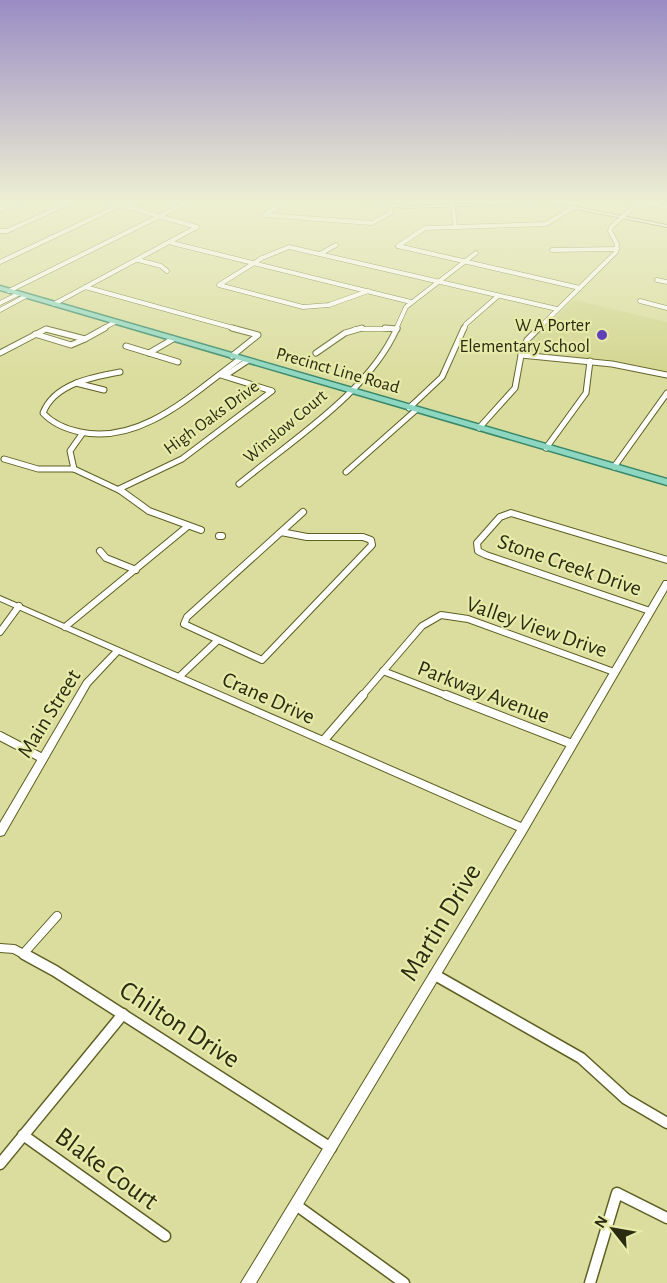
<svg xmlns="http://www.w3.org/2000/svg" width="667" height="1283" font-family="'Alegreya Sans',sans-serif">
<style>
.built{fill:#d1d58c}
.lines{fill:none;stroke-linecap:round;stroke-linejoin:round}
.minor-far4-casing{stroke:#5e5f21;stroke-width:5}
.minor-far3-casing{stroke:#5e5f21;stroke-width:7}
.minor-far2-casing{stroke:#5e5f21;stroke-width:8}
.minor-far1-casing{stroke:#5e5f21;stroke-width:10}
.minor-casing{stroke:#5e5f21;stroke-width:13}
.tertiary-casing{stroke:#5e5f21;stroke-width:2}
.primary-casing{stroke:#398869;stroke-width:3}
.minor-far4{stroke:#fff;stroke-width:4}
.minor-far3{stroke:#fff;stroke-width:5}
.minor-far2{stroke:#fff;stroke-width:6}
.minor-far1{stroke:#fff;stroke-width:8}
.minor{stroke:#fff;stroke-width:10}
.tertiary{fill:#fff;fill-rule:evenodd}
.primary{fill:#8dd6c1;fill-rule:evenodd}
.poi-dot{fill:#6141b9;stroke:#e7ebaa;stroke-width:2}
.labels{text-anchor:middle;stroke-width:4.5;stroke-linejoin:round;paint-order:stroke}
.far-poi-label{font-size:18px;fill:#2a2b11;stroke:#e7ebaa;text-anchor:end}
.far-street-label{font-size:18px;fill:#2a2b11;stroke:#e7ebaa}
.street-label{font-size:22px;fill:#2a2b11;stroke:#e7ebaa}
.near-street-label{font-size:27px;fill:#2a2b11;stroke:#e7ebaa}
</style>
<rect width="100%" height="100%" fill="#dadd9d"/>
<polygon class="built" points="574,300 667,322 667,373 606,361 529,353 533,340 542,330"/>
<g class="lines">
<g class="minor-far4-casing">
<g id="minor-far4">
<polyline points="220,200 223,202"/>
<polyline points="289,200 264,215 372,223 390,213 392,206"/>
<polyline points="513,200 519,203"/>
<polyline points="630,200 667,207"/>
<polyline points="453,207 455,225"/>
<polyline points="0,210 23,200"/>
<polyline points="0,231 7,231 76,200"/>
<polyline points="172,243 411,302"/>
<polyline points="398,246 580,288"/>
<polyline points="398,246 425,228 546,224 574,207"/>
<polyline points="552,250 617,249"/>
<polyline points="320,254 336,245"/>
<polyline points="138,260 161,266 167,271"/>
<polyline points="0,262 131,200"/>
<polyline points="657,280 667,282"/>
<polyline points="85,287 237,329"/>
<polyline points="9,291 192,200"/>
<polyline points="368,291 329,305 303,307 219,285 262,258 289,247 557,309"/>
<polyline points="640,301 667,308"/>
<polyline points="0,303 18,294"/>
<polyline points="54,304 197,227 103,200"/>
<polyline points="0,310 26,296"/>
<polyline points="102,329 115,322"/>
<polyline points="355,329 397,329"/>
<polyline points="396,329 406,307 476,253"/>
<polyline points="464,329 466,324 498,296"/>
<polyline points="538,329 616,252 617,244 610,231 611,227 642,200"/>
</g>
</g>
<g class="minor-far3-casing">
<g id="minor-far3">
<polyline points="232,328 258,335 232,356"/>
<polyline points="385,328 397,329"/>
<polyline points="35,334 71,345 85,339"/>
<polyline points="126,346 178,362"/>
<polyline points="0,353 46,329 85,339 105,328"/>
<polyline points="149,353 173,339"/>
<polyline points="316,353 345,333 362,328"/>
<polyline points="521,355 612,364 667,375"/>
<path d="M120 372C92 377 54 384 43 413 53 424 66 429 80 432 142 445 193 393 240 359"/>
<polyline points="222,374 229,373 247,361"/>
<polyline points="76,383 104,390"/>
<polyline points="409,408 442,377 464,328"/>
<polyline points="479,428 515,388 522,350 527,340 539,328"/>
<polyline points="82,434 70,451 74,469 123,492"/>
<polyline points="546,448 586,393 590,361"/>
<polyline points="4,459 38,469 74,469"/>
<polyline points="614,467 667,393"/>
<polyline points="346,472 416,410"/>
<path d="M239 484C292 440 369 392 397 328"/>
<polyline points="119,489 182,459 272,391 221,375"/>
</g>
</g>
<g class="minor-far2-casing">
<g id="minor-far2">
<polyline points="120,490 149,511 201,530"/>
<polyline points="281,532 307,537 363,537 371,540 372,545 262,660 184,624 187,617 303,512"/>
<polyline points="219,536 222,536"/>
<polyline points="100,551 106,558 136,570"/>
<polyline points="650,611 486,555 478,551 477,543 500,517 511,513 667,560"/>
<polyline points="65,627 188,526"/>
<polyline points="0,632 19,606"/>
<polyline points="383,671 450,697"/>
<polyline points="179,677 217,641"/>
<polyline points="361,697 422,626 441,615 468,619 614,672"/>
</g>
</g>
<g class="minor-far1-casing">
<g id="minor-far1">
<polyline points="446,695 572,744"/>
<polyline points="0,736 42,758"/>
<polyline points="324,740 363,695"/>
<polyline points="0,948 14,949 27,956"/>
<polyline points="24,953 57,916"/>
</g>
</g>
<g class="minor-casing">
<g id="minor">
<polyline points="24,954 55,971 331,1148"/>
<polyline points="435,975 581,1058 626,1099 667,1123"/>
<polyline points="23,1135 165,1236"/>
<polyline points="0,1164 123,1014"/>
<polyline points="296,1205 404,1283"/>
<polyline points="590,1283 617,1193 667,1218"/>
</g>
</g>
<g class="tertiary-casing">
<g id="tertiary">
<polygon points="351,200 364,200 406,206 547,201 667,225 667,227 547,203 406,208"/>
<polygon points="664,581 667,581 667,590 527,831 256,1283 241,1283 517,830 119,654 90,685 4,835 0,836 0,823 84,681 113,651 0,601 0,596 521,823"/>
</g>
</g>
<g class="primary-casing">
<polygon id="primary" points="0,286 667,479 667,485 0,290"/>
</g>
<use href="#minor-far4" class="minor-far4"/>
<use href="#minor-far3" class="minor-far3"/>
<use href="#minor-far2" class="minor-far2"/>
<use href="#minor-far1" class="minor-far1"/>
<use href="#minor" class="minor"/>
<use href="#tertiary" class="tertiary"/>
<use href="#primary" class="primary"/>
</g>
<linearGradient id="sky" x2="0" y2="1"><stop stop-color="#9a8cc4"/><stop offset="0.53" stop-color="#eef0d3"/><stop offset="1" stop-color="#eef0d3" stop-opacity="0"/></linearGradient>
<rect width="667" height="380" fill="url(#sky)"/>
<circle class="poi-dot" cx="602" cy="335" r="6"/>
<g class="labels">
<g class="far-poi-label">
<text x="590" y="331">W A Porter<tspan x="590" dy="21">Elementary School</tspan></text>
</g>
<g class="far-street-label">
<text transform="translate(338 370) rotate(16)" y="6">Precinct Line Road</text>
<text transform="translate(211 417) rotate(-36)" y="6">High Oaks Drive</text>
<text transform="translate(285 426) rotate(-40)" y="6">Winslow Court</text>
</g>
<g class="street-label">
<text transform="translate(570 564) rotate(19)" y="8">Stone Creek Drive</text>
<text transform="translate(537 626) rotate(19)" y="8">Valley View Drive</text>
<text transform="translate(484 691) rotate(21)" y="8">Parkway Avenue</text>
<text transform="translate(269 697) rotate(24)" y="8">Crane Drive</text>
<text transform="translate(48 713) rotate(-58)" y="8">Main Street</text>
</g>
<g class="near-street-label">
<text transform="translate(440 922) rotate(-59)" y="9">Martin Drive</text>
<text transform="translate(180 1024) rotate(33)" y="9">Chilton Drive</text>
<text transform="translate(107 1168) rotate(36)" y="9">Blake Court</text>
</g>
</g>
<g transform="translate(613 1229) rotate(301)" stroke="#e7ebaa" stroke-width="4.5" paint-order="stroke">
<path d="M0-4.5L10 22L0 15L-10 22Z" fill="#2a2b11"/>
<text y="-9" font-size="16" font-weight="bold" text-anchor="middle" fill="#2a2b11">N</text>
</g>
</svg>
